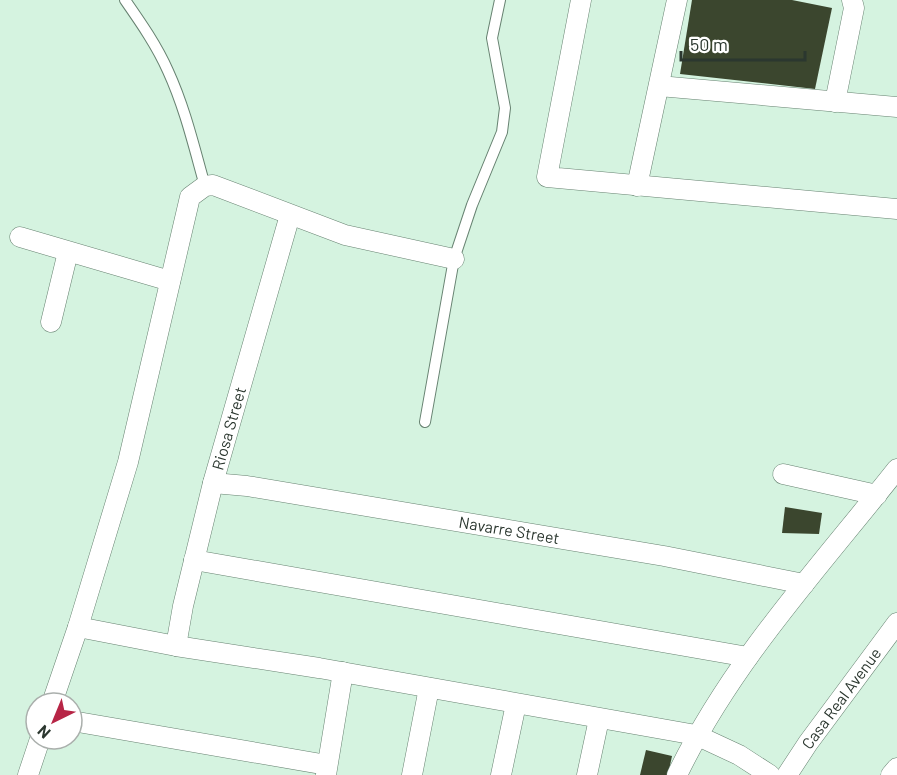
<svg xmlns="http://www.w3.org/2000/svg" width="897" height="775" font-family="Barlow,sans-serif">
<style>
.building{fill:#3b462e}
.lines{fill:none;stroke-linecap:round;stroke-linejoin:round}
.service-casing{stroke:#678271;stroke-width:12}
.minor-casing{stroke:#678271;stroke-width:21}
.service{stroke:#fff;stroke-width:10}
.minor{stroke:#fff;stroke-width:20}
.labels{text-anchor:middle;stroke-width:6;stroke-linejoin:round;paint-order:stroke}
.street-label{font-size:16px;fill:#2b372f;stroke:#fff}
</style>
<rect width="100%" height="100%" fill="#d5f3e0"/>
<g class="building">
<polygon points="692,0 792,0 832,8 815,89 680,74"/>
<polygon points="785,507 822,513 819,534 782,533"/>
<polygon points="646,750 672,756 668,775 640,775"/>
</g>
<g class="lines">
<g class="service-casing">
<g id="service">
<path d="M125 0C141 23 157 46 168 71 185 108 194 147 205 186"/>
<polyline points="425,422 454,259 472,205 502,132 505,108 492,38 500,0"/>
</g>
</g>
<g class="minor-casing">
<g id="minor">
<polyline points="581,0 547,177 897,209"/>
<polyline points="659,86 897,107"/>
<polyline points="835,102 854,8 852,0"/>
<polyline points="637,186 677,0"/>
<polyline points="20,237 170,281"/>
<polyline points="51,322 68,252"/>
<polyline points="783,474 877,495"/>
<path id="s1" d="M213 483 247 486 664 556 804 584"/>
<polyline points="194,560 748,657"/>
<polyline points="78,627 176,646 319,668 696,735 739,755 770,775"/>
<path id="s2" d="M176 646 183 606 213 483 290 215"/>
<polyline points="52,703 78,627 128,462 190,197 205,186 213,185 345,235 454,259"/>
<polyline points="72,721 327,765"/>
<polyline points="28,775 40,739"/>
<polyline points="326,775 343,672"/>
<polyline points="412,775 429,688"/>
<polyline points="501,775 516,704"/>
<polyline points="587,775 599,719"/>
<path d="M677 775C732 661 819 568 897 469"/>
<path id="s3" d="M787 775 808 743 897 623"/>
<polyline points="891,775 897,768"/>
</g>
</g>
<use href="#service" class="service"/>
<use href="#minor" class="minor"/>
</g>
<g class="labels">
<g class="street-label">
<text dy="6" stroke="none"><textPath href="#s2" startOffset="224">Riosa Street</textPath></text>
<text dy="6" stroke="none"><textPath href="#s1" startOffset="300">Navarre Street</textPath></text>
<text dy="6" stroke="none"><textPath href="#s3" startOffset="94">Casa Real Avenue</textPath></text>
</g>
</g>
<g transform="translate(54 721) rotate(223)"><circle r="28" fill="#ffffff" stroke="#aaafac" stroke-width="1.5"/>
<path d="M0-4.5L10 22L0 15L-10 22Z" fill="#b72546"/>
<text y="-9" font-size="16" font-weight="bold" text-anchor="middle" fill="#2b372f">N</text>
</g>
<path d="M681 51v9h124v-9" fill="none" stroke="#2b372f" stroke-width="3"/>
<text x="690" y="51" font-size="18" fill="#2b372f" stroke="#ffffff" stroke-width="4.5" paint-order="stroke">50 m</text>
</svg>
